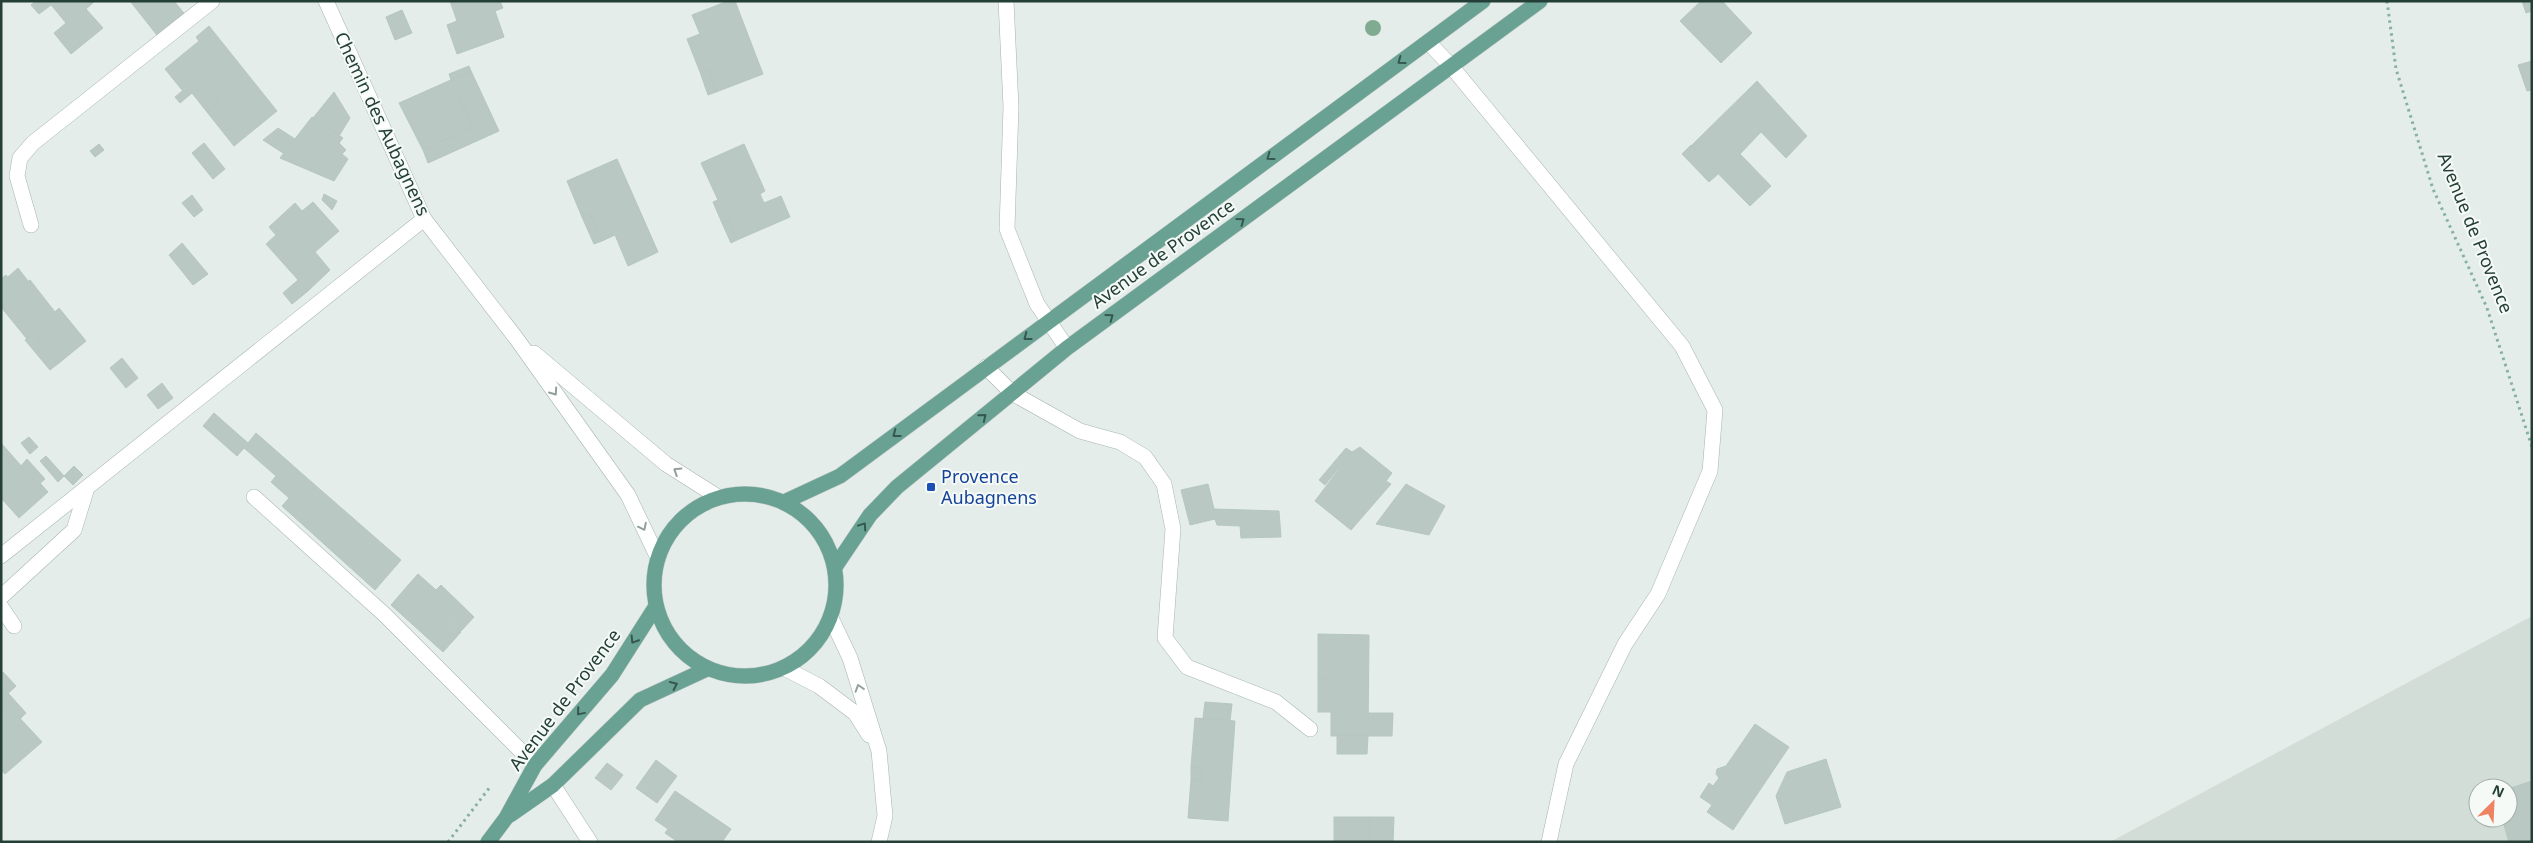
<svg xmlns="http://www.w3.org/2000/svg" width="2533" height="843" font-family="'Noto Sans',sans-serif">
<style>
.built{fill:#d2ddd8;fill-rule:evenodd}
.building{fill:#b9c8c2;stroke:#b6c7c0}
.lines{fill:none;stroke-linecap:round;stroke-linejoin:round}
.minor-casing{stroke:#a7b5b0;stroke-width:16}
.major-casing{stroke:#c2c9c7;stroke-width:16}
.path{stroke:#85b0a2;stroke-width:3;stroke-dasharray:2.5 4;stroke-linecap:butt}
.minor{stroke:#fff;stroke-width:15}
.major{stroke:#69a293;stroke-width:15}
.tree{fill:#80ab91}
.oneway{stroke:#35584e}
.oneway2{stroke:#929f9b}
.transit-dot{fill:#1a4fb4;stroke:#f5faf7;stroke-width:2}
.labels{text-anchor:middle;stroke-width:4;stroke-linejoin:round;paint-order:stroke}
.street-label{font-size:18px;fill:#243f37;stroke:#f5faf7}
.transit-label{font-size:18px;fill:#164399;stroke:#f5faf7;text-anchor:start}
</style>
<rect width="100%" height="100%" fill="#e4ede9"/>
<path class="built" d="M2532 616V842H2110ZM2478 788H2508V818H2478Z"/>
<g class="building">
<polygon points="36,1 48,1 51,5 39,14 31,5"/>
<polygon points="48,1 95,1 86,9 103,28 71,54 54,33 66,23"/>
<polygon points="130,1 174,1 187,17 160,39"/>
<polygon points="450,1 500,1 503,8 495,11 504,37 457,54 447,25 457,21"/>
<polygon points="728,1 735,1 763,74 716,92 708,69 700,72 687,39 700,34 692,15"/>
<polygon points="1701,1 1722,1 1752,33 1721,63 1680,21"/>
<polygon points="2522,1 2532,1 2532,11 2526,13"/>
<polygon points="402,10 412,33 395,40 386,17"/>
<polygon points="209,26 277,111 234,146 207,112 220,101 200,76 182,90 165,69 199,41 196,37"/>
<polygon points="2532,61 2532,90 2527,91 2518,65"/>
<polygon points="469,66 471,71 451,80 449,74"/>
<polygon points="708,69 716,92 708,95 700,72"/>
<polygon points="471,71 479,88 459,97 473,127 423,150 399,103"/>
<polygon points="200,76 220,101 207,112 192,93 180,103 175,97"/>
<polygon points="1757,81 1807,136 1786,158 1761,132 1740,154 1771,186 1750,206 1691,146"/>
<polygon points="479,88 499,131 428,163 423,150 473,127 459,97"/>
<polygon points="334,92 350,118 339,136 313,118"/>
<polygon points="312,117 343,138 339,143 346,150 342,154 348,159 334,181 280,158"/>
<polygon points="278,128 295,139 283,153 263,140"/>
<polygon points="204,143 225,169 213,179 192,153"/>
<polygon points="99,144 104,150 95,157 90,151"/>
<polygon points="744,144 765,191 760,194 764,203 781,196 790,217 737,240 729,220 722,223 713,202 718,200 701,163"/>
<polygon points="1691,145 1718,174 1709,182 1682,154"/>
<polygon points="617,159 658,252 628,266 615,235 602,241 590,213 582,217 567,181"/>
<polygon points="324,194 337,201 332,210 322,200"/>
<polygon points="192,195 203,210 194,217 182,203"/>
<polygon points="313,202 339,231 315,252 330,270 308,291 266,244 276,235 269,227 295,203 302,211"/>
<polygon points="590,213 602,241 594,244 582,217"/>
<polygon points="729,220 737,240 731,243 722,223"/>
<polygon points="182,243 208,274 193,285 169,255"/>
<polygon points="18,268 28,281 18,289 8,277"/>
<polygon points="6,275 18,289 30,280 55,312 59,308 86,341 59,363 34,333 27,339 1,307 1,279"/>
<polygon points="298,280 308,291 292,304 283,293"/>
<polygon points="34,333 59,363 50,370 25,340"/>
<polygon points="122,358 138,378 126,388 110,368"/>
<polygon points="162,383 173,398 158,409 147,395"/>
<polygon points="214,413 248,443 256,433 307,478 289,498 271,482 276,476 244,448 237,456 203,426"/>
<polygon points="29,437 38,447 30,454 21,443"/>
<polygon points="1,443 38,485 40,483 48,492 19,518 1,498"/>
<polygon points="1360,447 1392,473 1386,481 1391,484 1351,530 1315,501 1352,452"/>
<polygon points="1346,448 1352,452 1325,485 1319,480"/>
<polygon points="46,456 64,476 58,482 40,461"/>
<polygon points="27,459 45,479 38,485 21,466"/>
<polygon points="74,466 83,475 73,485 64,476"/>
<polygon points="307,478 401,560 375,590 282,506"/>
<polygon points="1208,484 1214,509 1279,511 1281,537 1241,538 1240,526 1217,525 1215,519 1190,525 1181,490"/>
<polygon points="1406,484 1445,506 1429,535 1376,524"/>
<polygon points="418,574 436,590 441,585 474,617 461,631 410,583"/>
<polygon points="410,583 461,632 443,652 391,605"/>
<polygon points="1318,634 1369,635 1368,736 1331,736 1331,679 1318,679"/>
<polygon points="3,672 16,686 2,699 42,742 5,774 1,770 1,673"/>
<rect x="1318" y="679" width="13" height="33"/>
<polygon points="8,693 26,713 20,719 2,699"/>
<polygon points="1205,702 1232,704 1230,721 1203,718"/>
<polygon points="1368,713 1393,713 1392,736 1368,736"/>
<polygon points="1195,718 1235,721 1228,821 1188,818 1191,780 1201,780 1202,768 1191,767"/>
<polygon points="1755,724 1789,747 1733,830 1707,812 1712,805 1700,797 1709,783 1713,786 1719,778 1716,774 1717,769 1726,766"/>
<polygon points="1337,735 1368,736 1367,754 1337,754"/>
<polygon points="1826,759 1841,807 1785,824 1776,796 1787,772"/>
<polygon points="656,760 677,776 657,803 636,788"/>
<polygon points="607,763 623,775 611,790 595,778"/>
<polygon points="1191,767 1202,768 1201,780 1191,780"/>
<polygon points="2532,781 2532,842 2509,842 2502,818 2508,818 2508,789"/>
<polygon points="675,791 731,829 722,842 678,842 665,833 668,829 655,820"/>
<rect x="1334" y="817" width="36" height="25"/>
<polygon points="1370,817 1394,817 1393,842 1370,842"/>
</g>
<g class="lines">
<g class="minor-casing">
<g id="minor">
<polyline points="326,1 424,219 516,338 628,495 658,558"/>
<polyline points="1006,1 1011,107 1007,229 1037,304 1067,348"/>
<polyline points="1428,42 1451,66 1682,346 1715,410 1710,471 1658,594 1625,644 1566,764 1549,842"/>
<polyline points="31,225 17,176 20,158 33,143 212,1"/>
<polyline points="534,353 666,464 718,497"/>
<polyline points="986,367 1012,393 1080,431 1120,442 1145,457 1164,484 1173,529 1165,638 1187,667 1276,702 1310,729"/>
<polyline points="254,497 385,615 535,765"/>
<polyline points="1,556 424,219"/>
<polyline points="1,597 74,530 86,491"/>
<polyline points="1,607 14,626"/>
<polyline points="831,618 850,658 879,751 885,816 879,842"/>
<polyline points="784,668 819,686 855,713 869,735"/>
<polyline points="553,785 590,842"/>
</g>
</g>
<g class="major-casing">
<g id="major">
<circle cx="745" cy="585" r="91"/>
<polyline points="784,502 840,476 1483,1"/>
<polyline points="835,567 870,515 897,487 1067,348 1540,1"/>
<polyline points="510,815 553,785 640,700 707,669"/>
<polyline points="488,842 506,818 535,765 612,675 656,606"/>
</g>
</g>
<g class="path">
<polyline points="2387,1 2396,69 2433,189 2487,308 2532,447"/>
<polyline points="448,842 490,787"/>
</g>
<use href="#minor" class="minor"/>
<use href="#major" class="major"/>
</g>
<circle class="tree" cx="1373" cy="28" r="8"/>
<defs><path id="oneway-chevron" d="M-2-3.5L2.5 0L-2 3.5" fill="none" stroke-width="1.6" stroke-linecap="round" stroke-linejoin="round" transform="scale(1.25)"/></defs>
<g class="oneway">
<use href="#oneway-chevron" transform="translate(1401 61) rotate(144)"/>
<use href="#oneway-chevron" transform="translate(1270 157) rotate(144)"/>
<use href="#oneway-chevron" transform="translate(1241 221) rotate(-36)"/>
<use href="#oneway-chevron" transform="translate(1110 317) rotate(-36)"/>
<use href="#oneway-chevron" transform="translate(1027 337) rotate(143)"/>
<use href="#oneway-chevron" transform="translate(983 417) rotate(-39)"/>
<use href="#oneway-chevron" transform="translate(896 434) rotate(143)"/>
<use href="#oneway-chevron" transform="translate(863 526) rotate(-56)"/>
<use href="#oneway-chevron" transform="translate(634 640) rotate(122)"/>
<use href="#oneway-chevron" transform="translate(674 685) rotate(-25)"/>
<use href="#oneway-chevron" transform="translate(580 712) rotate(130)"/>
</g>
<g class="oneway2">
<use href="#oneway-chevron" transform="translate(554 392) rotate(55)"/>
<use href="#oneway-chevron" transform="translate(677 471) rotate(-148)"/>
<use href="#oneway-chevron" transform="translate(643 527) rotate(64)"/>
<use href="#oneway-chevron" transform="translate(859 688) rotate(-108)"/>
</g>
<rect class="transit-dot" x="926" y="482" width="10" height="10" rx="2.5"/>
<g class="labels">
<g class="street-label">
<text transform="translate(382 124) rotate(65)" y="6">Chemin des Aubagnens</text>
<text transform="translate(2475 233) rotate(68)" y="6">Avenue de Provence</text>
<text transform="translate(1163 254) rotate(-36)" y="6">Avenue de Provence</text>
<text transform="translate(565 700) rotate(-53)" y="6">Avenue de Provence</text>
</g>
<g class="transit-label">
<text x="941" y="483">Provence<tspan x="941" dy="21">Aubagnens</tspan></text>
</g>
</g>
<rect width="2533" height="843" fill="none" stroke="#243f37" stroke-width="5"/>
<g transform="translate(2493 803) rotate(24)"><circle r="24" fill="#f5faf7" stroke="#a1afaa"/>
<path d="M0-4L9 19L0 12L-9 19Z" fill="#ef8260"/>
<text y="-8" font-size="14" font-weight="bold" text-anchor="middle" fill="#243f37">N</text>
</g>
</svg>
